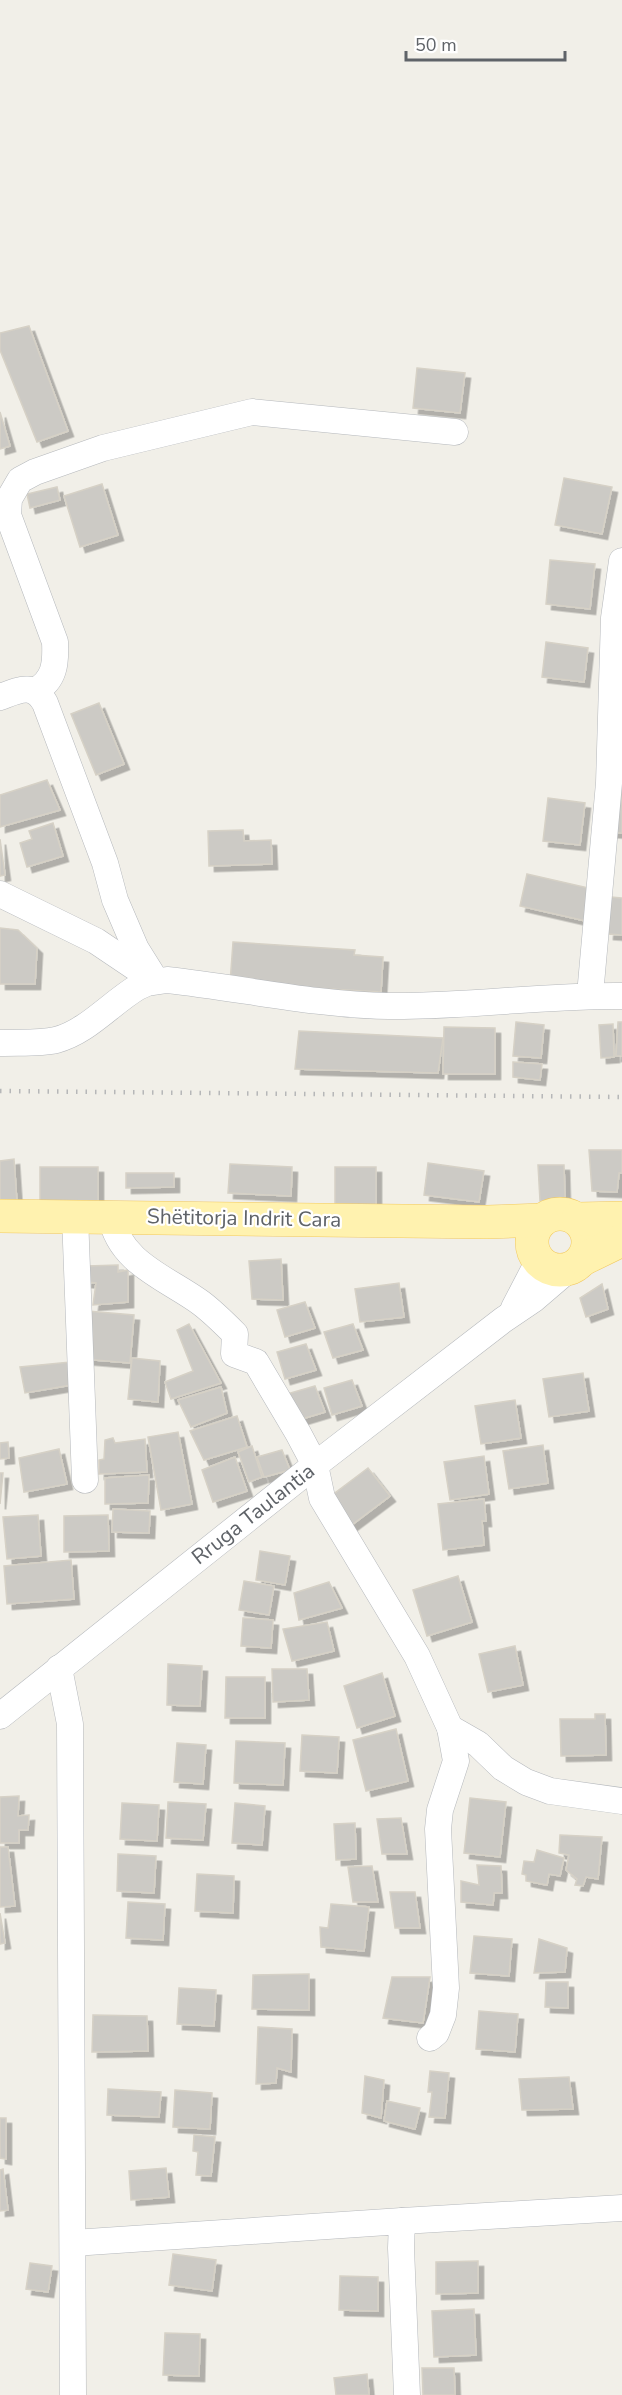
<svg xmlns="http://www.w3.org/2000/svg" width="622" height="2395" font-family="'Nunito Sans',sans-serif">
<style>
.building{fill:#cccac5;stroke:#d6d1c6;stroke-width:1.5;filter:url(#shadow)}
.lines{fill:none;stroke-linecap:round;stroke-linejoin:round}
.minor-casing{stroke:#b5b8bc;stroke-width:27}
.major-casing{stroke:#f2c960;stroke-width:34}
.minor{stroke:#fff;stroke-width:26}
.major{stroke:#fff2af;stroke-width:33}
.rail{stroke:#b6b7b8;stroke-width:4.5;stroke-dasharray:1.5 8;stroke-linecap:butt}
.labels{text-anchor:middle;stroke-width:4.5;stroke-linejoin:round;paint-order:stroke}
.street-label{font-size:21px;fill:#5f6368;stroke:#fff}
</style>
<defs>
<filter id="shadow"><feDropShadow dx="5.5" dy="5.5" stdDeviation="0" flood-color="#0004"/></filter>
</defs>
<rect width="100%" height="100%" fill="#f1efe8"/>
<g class="building">
<polygon points="29,326 68,431 37,442 0,350 0,333"/>
<polygon points="417,368 465,373 460,413 413,408"/>
<polygon points="0,412 10,446 0,449"/>
<polygon points="564,478 612,487 602,534 555,525"/>
<polygon points="102,484 118,535 80,547 64,496"/>
<polygon points="57,487 60,500 30,508 27,494"/>
<polygon points="550,560 595,564 590,609 546,604"/>
<polygon points="546,642 588,648 584,682 542,677"/>
<polygon points="99,703 124,764 96,775 71,714"/>
<polygon points="47,780 60,810 0,827 0,795"/>
<polygon points="619,782 622,782 622,833 612,832"/>
<polygon points="548,798 585,803 580,845 543,841"/>
<polygon points="53,823 63,856 27,867 20,843 32,839 29,831"/>
<polygon points="243,830 244,841 271,840 272,864 209,866 208,831"/>
<polygon points="0,839 5,875 0,876"/>
<polygon points="527,874 593,889 586,921 520,906"/>
<polygon points="611,897 622,898 622,935 608,934"/>
<polygon points="0,928 18,930 37,948 35,984 0,984"/>
<polygon points="233,942 355,950 354,955 383,957 381,992 230,983"/>
<polygon points="516,1022 544,1025 541,1058 513,1056"/>
<polygon points="618,1022 622,1022 622,1056 616,1056"/>
<polygon points="613,1024 614,1057 601,1058 599,1025"/>
<polygon points="444,1027 495,1028 495,1074 443,1074"/>
<polygon points="299,1031 443,1038 438,1073 295,1069"/>
<polygon points="513,1062 542,1064 540,1080 513,1077"/>
<polygon points="589,1150 622,1150 622,1173 619,1173 617,1192 592,1191"/>
<polygon points="14,1159 17,1203 0,1203 0,1161"/>
<polygon points="428,1163 484,1171 479,1202 424,1195"/>
<polygon points="230,1164 292,1167 291,1196 228,1193"/>
<polygon points="538,1165 564,1165 565,1199 540,1201"/>
<rect x="40" y="1167" width="58" height="38"/>
<rect x="335" y="1167" width="41" height="39"/>
<polygon points="126,1173 174,1173 174,1187 126,1188"/>
<polygon points="281,1259 283,1300 252,1299 249,1261"/>
<polygon points="118,1265 118,1272 128,1270 128,1302 93,1305 96,1283 86,1282 87,1266"/>
<polygon points="399,1283 404,1317 360,1322 355,1289"/>
<polygon points="602,1284 608,1309 586,1317 580,1298"/>
<polygon points="305,1302 315,1328 285,1337 277,1310"/>
<polygon points="87,1311 134,1315 130,1363 83,1359"/>
<polygon points="189,1324 221,1383 171,1399 165,1382 193,1371 177,1330"/>
<polygon points="353,1324 363,1350 333,1358 324,1332"/>
<polygon points="306,1344 316,1370 285,1379 277,1352"/>
<polygon points="132,1358 160,1361 158,1402 128,1399"/>
<polygon points="70,1362 71,1385 25,1393 20,1367"/>
<polygon points="583,1373 589,1411 549,1417 543,1379"/>
<polygon points="352,1380 362,1406 332,1415 324,1388"/>
<polygon points="315,1386 325,1412 295,1421 287,1394"/>
<polygon points="221,1387 227,1413 191,1427 178,1400"/>
<polygon points="515,1400 521,1438 481,1444 475,1406"/>
<polygon points="237,1416 247,1447 204,1460 190,1431"/>
<polygon points="178,1432 192,1504 161,1510 148,1437"/>
<polygon points="113,1438 115,1443 145,1439 147,1472 99,1474 99,1460 104,1459 105,1440"/>
<polygon points="8,1442 9,1458 0,1459 0,1443"/>
<polygon points="543,1445 548,1483 509,1489 503,1451"/>
<polygon points="252,1446 262,1477 249,1482 238,1452"/>
<polygon points="59,1449 67,1484 24,1492 19,1458"/>
<polygon points="282,1450 290,1470 264,1477 257,1457"/>
<polygon points="484,1456 489,1494 450,1500 444,1462"/>
<polygon points="235,1457 247,1491 213,1502 202,1470"/>
<polygon points="368,1468 390,1496 349,1527 327,1499"/>
<polygon points="0,1473 3,1473 0,1504"/>
<polygon points="149,1475 148,1503 105,1504 105,1478"/>
<polygon points="484,1499 486,1521 482,1521 484,1545 443,1550 438,1504"/>
<polygon points="113,1509 150,1511 149,1533 112,1532"/>
<polygon points="38,1515 41,1556 7,1559 3,1517"/>
<polygon points="108,1515 109,1551 64,1552 64,1516"/>
<polygon points="260,1551 290,1556 285,1585 256,1580"/>
<polygon points="71,1560 74,1599 7,1604 4,1566"/>
<polygon points="458,1576 472,1622 427,1636 413,1590"/>
<polygon points="244,1581 274,1586 269,1615 239,1610"/>
<polygon points="329,1582 342,1608 299,1620 294,1593"/>
<polygon points="243,1618 273,1620 271,1648 241,1646"/>
<polygon points="327,1622 334,1651 292,1661 283,1629"/>
<polygon points="515,1646 523,1685 488,1692 479,1654"/>
<polygon points="168,1664 202,1666 200,1706 167,1705"/>
<polygon points="272,1669 307,1669 309,1700 273,1702"/>
<polygon points="382,1673 395,1716 357,1728 344,1686"/>
<polygon points="226,1677 265,1677 265,1718 225,1718"/>
<polygon points="595,1714 605,1714 606,1755 561,1756 560,1719 595,1719"/>
<polygon points="396,1729 408,1781 366,1791 353,1740"/>
<polygon points="302,1735 339,1737 337,1773 300,1771"/>
<polygon points="236,1741 285,1743 283,1785 234,1783"/>
<polygon points="177,1743 206,1745 203,1784 174,1782"/>
<polygon points="19,1796 18,1816 29,1815 28,1830 19,1830 19,1843 0,1843 0,1797"/>
<polygon points="470,1798 506,1802 500,1857 464,1853"/>
<polygon points="168,1802 206,1804 203,1840 166,1838"/>
<polygon points="122,1803 159,1805 157,1841 120,1839"/>
<polygon points="235,1803 265,1806 262,1845 232,1843"/>
<polygon points="401,1818 407,1854 382,1854 377,1819"/>
<polygon points="355,1823 356,1859 336,1860 334,1824"/>
<polygon points="560,1835 602,1837 598,1879 586,1877 583,1886 575,1885 577,1879 566,1870 569,1855 559,1853"/>
<polygon points="0,1847 8,1847 15,1906 0,1907"/>
<polygon points="537,1850 564,1858 560,1876 549,1874 547,1885 526,1881 526,1875 522,1874 524,1861 534,1862"/>
<polygon points="118,1854 156,1856 154,1893 117,1891"/>
<polygon points="477,1865 501,1866 502,1893 494,1893 493,1905 461,1902 461,1881 479,1885"/>
<polygon points="372,1866 378,1902 353,1902 348,1867"/>
<polygon points="197,1874 234,1876 233,1913 195,1911"/>
<polygon points="390,1892 415,1892 420,1928 395,1928"/>
<polygon points="128,1902 165,1904 163,1940 126,1938"/>
<polygon points="331,1904 369,1907 364,1951 321,1947 320,1927 328,1928"/>
<polygon points="0,1913 5,1943 0,1944"/>
<polygon points="474,1936 512,1939 509,1976 470,1973"/>
<polygon points="539,1939 567,1948 565,1972 534,1973"/>
<polygon points="309,1974 309,2010 252,2009 253,1975"/>
<polygon points="392,1977 430,1977 423,2023 383,2018"/>
<polygon points="546,1982 568,1982 568,2008 545,2007"/>
<polygon points="179,1988 216,1990 214,2026 177,2024"/>
<polygon points="479,2011 518,2014 515,2052 476,2049"/>
<polygon points="93,2015 147,2016 148,2051 92,2052"/>
<polygon points="258,2027 292,2029 291,2072 277,2068 276,2083 256,2084"/>
<polygon points="430,2071 449,2073 445,2118 429,2117 432,2092 428,2092"/>
<polygon points="365,2076 384,2080 381,2118 362,2113"/>
<polygon points="569,2077 573,2109 522,2110 519,2079"/>
<polygon points="108,2089 161,2092 159,2117 107,2115"/>
<polygon points="175,2090 212,2093 210,2129 173,2127"/>
<polygon points="387,2101 420,2108 415,2129 384,2121"/>
<polygon points="0,2118 6,2118 6,2159 0,2158"/>
<polygon points="194,2135 215,2137 211,2176 196,2175 198,2152 193,2151"/>
<polygon points="166,2168 169,2197 131,2200 129,2171"/>
<polygon points="3,2169 8,2210 0,2211 0,2170"/>
<polygon points="173,2254 216,2260 212,2291 169,2285"/>
<polygon points="478,2261 478,2293 436,2294 436,2262"/>
<polygon points="30,2263 52,2266 48,2292 26,2289"/>
<polygon points="340,2276 378,2277 378,2311 339,2310"/>
<polygon points="474,2309 476,2355 434,2357 432,2311"/>
<polygon points="165,2333 200,2334 199,2376 163,2375"/>
<polygon points="422,2368 454,2368 455,2395 423,2395"/>
<polygon points="367,2374 369,2395 336,2395 334,2378"/>
</g>
<g class="lines">
<g class="minor-casing">
<g id="minor">
<path d="M35 691C55 680 56 663 55 642L8 515 9 499 20 480 35 472 103 448 252 412 455 432"/>
<path d="M0 697C19 690 33 682 45 703L105 863 115 900 136 949 156 981"/>
<polyline points="0,894 96,941 151,978"/>
<polyline points="590,995 609,783 614,618 622,561"/>
<path d="M0 1043C18 1042 39 1044 56 1040 87 1032 111 1003 138 987L147 983 167 980C241 988 315 1005 389 1006 467 1007 544 995 622 996"/>
<polyline points="75,1216 85,1480"/>
<path d="M111 1216C119 1263 167 1278 201 1303 213 1312 224 1323 235 1334L234 1354 256 1362 298 1433 315 1465 322 1498 417 1656 450 1728 478 1744 503 1768 526 1782 550 1791 622 1801"/>
<polyline points="514,1308 539,1260"/>
<polyline points="59,1668 70,1724 73,2395"/>
<polyline points="0,1716 315,1465 503,1320 534,1299 569,1269"/>
<polyline points="430,2038 436,2033 443,2015 446,1988 438,1829 440,1810 456,1761 450,1728"/>
<polyline points="402,2221 622,2208"/>
<polyline points="73,2243 402,2221 401,2248 407,2395"/>
</g>
</g>
<g class="major-casing">
<g id="major">
<circle cx="560" cy="1242" r="28"/>
<polyline points="0,1216 487,1222 542,1220"/>
<polyline points="578,1219 622,1218"/>
<polyline points="583,1259 622,1240"/>
</g>
</g>
<use href="#minor" class="minor"/>
<use href="#major" class="major"/>
<polyline class="rail" points="0,1091 622,1097"/>
</g>
<g class="labels">
<g class="street-label">
<text transform="translate(244 1218) rotate(1)" y="7">Shëtitorja Indrit Cara</text>
<text transform="translate(253 1514) rotate(-38)" y="7">Rruga Taulantia</text>
</g>
</g>
<path d="M406 51v9h159v-9" fill="none" stroke="#5f6368" stroke-width="3"/>
<text x="415" y="51" font-size="18" fill="#5f6368" stroke="#ffffff" stroke-width="4.5" paint-order="stroke">50 m</text>
</svg>
